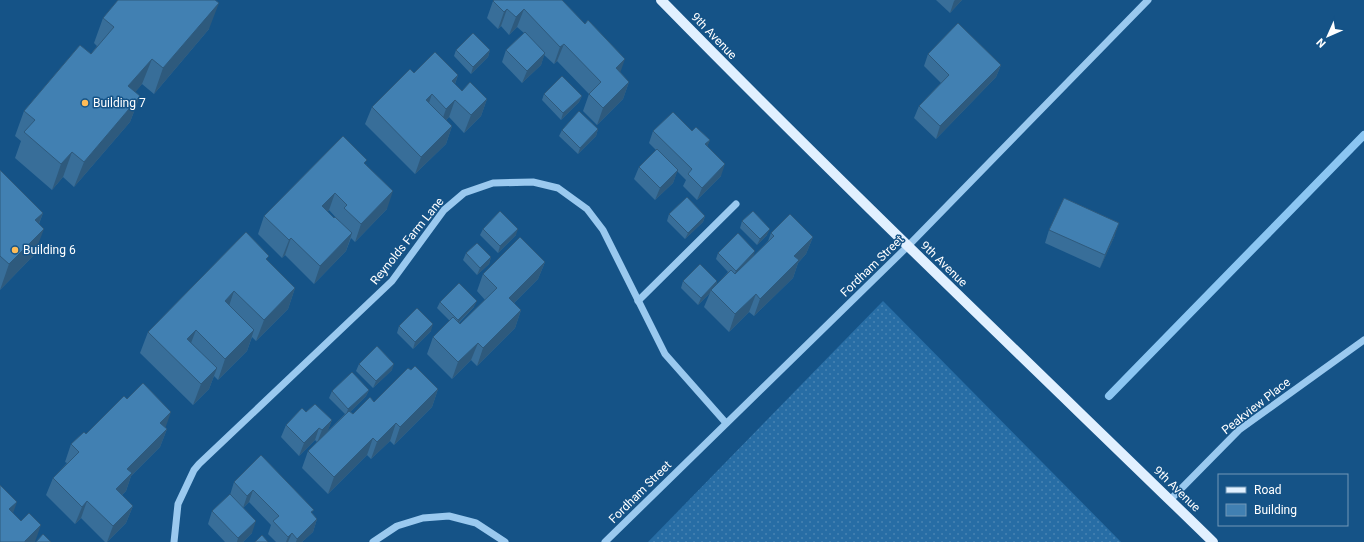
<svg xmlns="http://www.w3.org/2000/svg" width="1364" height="542" font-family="Roboto,sans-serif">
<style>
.grass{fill:url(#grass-dots)}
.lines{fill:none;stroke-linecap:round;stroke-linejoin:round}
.stream{stroke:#8cc6f2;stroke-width:8}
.minor{stroke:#9ac9ef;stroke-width:7}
.major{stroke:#e1f0ff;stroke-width:10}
.wall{fill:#386e99;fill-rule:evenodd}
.shaded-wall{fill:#2e5a7d}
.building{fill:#4180b2;stroke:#2e5a7d}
.poi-dot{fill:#ffbc57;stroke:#155387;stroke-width:1.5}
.labels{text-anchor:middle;stroke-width:3;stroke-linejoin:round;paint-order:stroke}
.street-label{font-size:12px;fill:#fff;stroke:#155387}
.poi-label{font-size:12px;fill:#fff;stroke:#155387;text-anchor:start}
</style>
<defs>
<pattern id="grass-dots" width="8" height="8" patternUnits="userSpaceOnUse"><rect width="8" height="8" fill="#276da5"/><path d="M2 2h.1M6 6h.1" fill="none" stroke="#4783b2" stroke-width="1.8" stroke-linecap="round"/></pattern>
</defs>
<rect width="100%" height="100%" fill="#155387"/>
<polygon class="grass" points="883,301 1121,542 648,542"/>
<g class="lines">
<polyline class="stream" points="1109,396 1364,135"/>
<g class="minor">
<polyline points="638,301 736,204"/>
<polyline points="1170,500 1239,430 1364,340"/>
<polyline points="174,542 178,504 194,470 199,464 392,281 444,210 464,193 493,183 533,182 558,188 587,209 603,230 665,354 726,423"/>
<polyline points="373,542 397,526 423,518 449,516 476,523 505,542"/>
<polyline points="605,542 908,246 1148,0"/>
</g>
<path class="major" d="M661 0C841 184 1028 362 1213 542"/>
</g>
<g class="wall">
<polygon points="562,0 620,72 629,82 623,99 597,125 583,111 589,94 557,61 554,64 544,55 541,65 522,83 502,62 506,50 524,33 517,27 509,35 501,26 498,29 487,18 493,1"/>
<polygon points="936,0 962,0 950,13"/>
<polygon points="103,18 209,29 154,94 142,84 135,92 140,96 130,122 74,187 63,177 52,190 15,158 21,141 15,136 24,111 91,54 97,46 94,43"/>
<polygon points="456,50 490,50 488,57 471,74 454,56"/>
<polygon points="928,54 1001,65 996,77 936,139 914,118 919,106 941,83 924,66"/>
<polygon points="414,73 458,75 455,84 462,91 487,99 481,116 464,133 449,117 446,120 452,126 446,144 415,174 365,124 372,107"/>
<polygon points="544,94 582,96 579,102 561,120 542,100"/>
<polygon points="598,129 596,136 578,154 559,136 562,130"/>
<polygon points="653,131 692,131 710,140 707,146 721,176 697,200 683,186 686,180 677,171 673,183 655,200 634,179 639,167 656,150 649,143"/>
<path d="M366 164 387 209 355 242 351 238 346 251 314 284 285 255 282 258 258 234 264 216ZM329 210 339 221 334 218 327 212Z"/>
<polygon points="0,170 43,213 39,224 34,255 0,290"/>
<polygon points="669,214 705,216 703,222 685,239 667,221"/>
<polygon points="742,221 767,235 757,245 740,228"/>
<polygon points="483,229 516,235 498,253 480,235"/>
<polygon points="1049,230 1115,235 1100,268 1045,243"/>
<polygon points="771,233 813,237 806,254 798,263 793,278 754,316 749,312 729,332 704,307 710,293 698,305 681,288 683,281 717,281 716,285 728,272 716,259 718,253 754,256 768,241"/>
<polygon points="466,253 491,257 489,264 477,275 463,260"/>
<polygon points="267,260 295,288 288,309 256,341 252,337 247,351 218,380 214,376 209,389 193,405 140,353 148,332"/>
<polygon points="545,262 538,279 514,303 521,310 515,328 477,366 471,360 452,379 427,354 433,337 450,321 437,308 440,302 474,307 459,323 460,324 485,300 477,291 483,274"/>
<polygon points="399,326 431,331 413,349 397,333"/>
<polygon points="359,364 392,370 373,388 356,371"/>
<polygon points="411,370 438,389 432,407 394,445 390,441 371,459 367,455 328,494 302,468 308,451 317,442 315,440 299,456 281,437 286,425 306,412 332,420 327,432 345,414 329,398 332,391 369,390 366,396 350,412 353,414 374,402"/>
<polygon points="127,399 167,429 160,447 131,476 126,491 122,495 133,506 126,523 107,542 105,542 81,518 75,524 46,495 53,478 67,463 65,462 71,444 86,434"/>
<polygon points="234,482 312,514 317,519 313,532 302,542 276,542 268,534 271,525 249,502 243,508 252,533 243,542 225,542 208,524 212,511 230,495"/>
</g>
<g class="shaded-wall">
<polygon points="955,0 962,0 950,13 954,1"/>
<polygon points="219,3 209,29 154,94 163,68"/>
<polygon points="507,9 501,26 498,29 504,12"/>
<polygon points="524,9 517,27 509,35 516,17"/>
<polygon points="564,44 557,61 554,64 560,47"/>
<polygon points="490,50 488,57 471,74 473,67"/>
<polygon points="545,53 541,65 522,83 527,71"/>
<polygon points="152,59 142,84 119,112 128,86"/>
<polygon points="625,59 619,76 616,68"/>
<polygon points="1001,65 996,77 936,139 940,126"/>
<polygon points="458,75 452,92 452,81"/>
<polygon points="629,82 623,99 597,125 603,108"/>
<polygon points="432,94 426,112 426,100"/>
<polygon points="140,96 130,122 74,187 84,162"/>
<polygon points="582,96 579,102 561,120 563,113"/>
<polygon points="487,99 481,116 464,133 471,115"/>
<polygon points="455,100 449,117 440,126 446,109"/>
<polygon points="452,126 446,144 415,174 421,157"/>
<polygon points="598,129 596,136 578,154 580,148"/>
<polygon points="710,140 705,152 705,144"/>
<polygon points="72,152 63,177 52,190 61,164"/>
<polygon points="725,164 721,176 697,200 702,188"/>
<polygon points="678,170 673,183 655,200 660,188"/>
<polygon points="393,191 387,209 355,242 361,224"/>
<polygon points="335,193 329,210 315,224 322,206"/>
<polygon points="43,213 33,238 35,220"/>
<polygon points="705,216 703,222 685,239 688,233"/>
<polygon points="1119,223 1115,235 1100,268 1105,255"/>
<polygon points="44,229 34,255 0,290 9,264"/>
<polygon points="518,229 516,235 498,253 500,246"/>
<polygon points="770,229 767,235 757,245 760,239"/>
<polygon points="352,233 346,251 314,284 320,266"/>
<polygon points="813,237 806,254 798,263 793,278 754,316 760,299 794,256"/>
<polygon points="291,238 285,255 282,258 289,240"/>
<polygon points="755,251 753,258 733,277 736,271"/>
<polygon points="491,257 489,264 477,275 480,268"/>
<polygon points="545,262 538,279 502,315 509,298"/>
<polygon points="717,281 715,288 711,290 710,293 698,305 701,298"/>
<polygon points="295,288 288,309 256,341 264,320"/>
<polygon points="234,291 227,312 225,301"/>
<polygon points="756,294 749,312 729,332 735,314"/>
<polygon points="477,301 474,307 455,326 458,320"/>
<polygon points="521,310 515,328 477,366 483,348"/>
<polygon points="433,324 431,331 413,349 415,342"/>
<polygon points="196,330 188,351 187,339"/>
<polygon points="254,330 247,351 218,380 225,359"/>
<polygon points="478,343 471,360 452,379 458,362"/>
<polygon points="394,364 392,370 373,388 376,381"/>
<polygon points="217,368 209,389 193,405 201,384"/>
<polygon points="438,389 432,407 394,445 400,427"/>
<polygon points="369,390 366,396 346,416 348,409"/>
<polygon points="171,412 165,429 160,423"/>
<polygon points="332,420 327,433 317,443 322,430"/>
<polygon points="396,423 390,441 371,459 377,442"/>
<polygon points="319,428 315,440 299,456 304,443"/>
<polygon points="167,429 160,447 131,476 126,491 110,506 116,489 127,469"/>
<polygon points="373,438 367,455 328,494 334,477"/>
<polygon points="253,490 249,502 243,508 247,496"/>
<polygon points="87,501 81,518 75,524 82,507"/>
<polygon points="17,502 11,519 9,509"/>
<polygon points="133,506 126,523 107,542 113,526"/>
<polygon points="317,519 313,532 302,542 296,542 297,539"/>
<polygon points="256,521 252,533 243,542 237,542 238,538"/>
<polygon points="41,525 35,542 24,542"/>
<polygon points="292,533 288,542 286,542 288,537"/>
</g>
<g class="building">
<polygon points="118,0 215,0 219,3 163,68 152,59 128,86 140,96 84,162 72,152 61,164 24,132 35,120 24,111 80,45 91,54 114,27 103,18"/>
<polygon points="494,0 562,0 585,24 588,20 625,59 616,68 629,82 603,108 589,94 601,82 564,44 560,47 524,9 516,17 507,9 504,12 493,1"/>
<polygon points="958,23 1001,65 940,126 919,106 949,75 928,54"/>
<polygon points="525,32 545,53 527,71 506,50"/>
<polygon points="473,33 490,50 473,67 456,50"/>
<polygon points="435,52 458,75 452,81 462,91 470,82 487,99 471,115 455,100 446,109 432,94 426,100 452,126 421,157 372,107 410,69 414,73"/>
<polygon points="562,76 582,96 563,113 544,94"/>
<polygon points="579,111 598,129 580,148 562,130"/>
<polygon points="673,112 692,131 696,127 710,140 705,144 725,164 702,188 688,174 692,169 653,131"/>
<polygon points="343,136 367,160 364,163 393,191 361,224 344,208 347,205 335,193 322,206 334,218 335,217 352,233 320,266 291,238 289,240 264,216"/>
<polygon points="657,149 678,170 660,188 639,167"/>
<polygon points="0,170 43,213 35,220 44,229 9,264 0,256"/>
<polygon points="687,197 705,216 688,233 669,214"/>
<polygon points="1064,198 1119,223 1105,255 1049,230"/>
<polygon points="500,211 518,229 500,246 483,229"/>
<polygon points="753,211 770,229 760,239 742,221"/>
<polygon points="790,214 813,237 794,256 799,260 760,299 756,294 735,314 711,290 731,270 735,274 774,236 771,233"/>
<polygon points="246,232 269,256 266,259 295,288 264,320 234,291 225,301 254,330 225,359 196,330 187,339 217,368 201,384 148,332"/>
<polygon points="738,233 755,251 736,271 718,253"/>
<polygon points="520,237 545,262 509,298 521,310 483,348 478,343 458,362 433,337 453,317 460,324 497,288 483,274"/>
<polygon points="477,243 491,257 480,268 466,253"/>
<polygon points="700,264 717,281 701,298 683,281"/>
<polygon points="459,283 477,301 458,320 440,302"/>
<polygon points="417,308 433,324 415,342 399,326"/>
<polygon points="377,346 394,364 376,381 359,364"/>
<polygon points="415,366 438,389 400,427 396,423 377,442 373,438 334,477 308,451 349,411 353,414 370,397 374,402 408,368 411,370"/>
<polygon points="352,372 369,390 348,409 332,391"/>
<polygon points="143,383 171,412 160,423 167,429 127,469 132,473 116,489 133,506 113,526 87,501 82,507 53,478 79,452 71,444 84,432 86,434 124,396 127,399"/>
<polygon points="315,404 332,420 322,430 319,428 304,443 286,425 302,408 306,412"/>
<polygon points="261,455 314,510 311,512 317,519 297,539 292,533 288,537 273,521 279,516 253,490 247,496 234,482"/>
<polygon points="0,485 17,502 9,509 21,521 29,513 41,525 25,541 25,542 0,542"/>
<polygon points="230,494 256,521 238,538 212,511"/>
<polygon points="43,534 51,542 36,542"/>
<polygon points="262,535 268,542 255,542"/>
</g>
<g class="poi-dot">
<circle cx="85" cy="103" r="4"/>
<circle cx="15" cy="250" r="4"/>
</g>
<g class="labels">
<g class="street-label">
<text transform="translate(714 36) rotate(46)" y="4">9th Avenue</text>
<text transform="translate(407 241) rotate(-51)" y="4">Reynolds Farm Lane</text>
<text transform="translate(944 264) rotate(44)" y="4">9th Avenue</text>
<text transform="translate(872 266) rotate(-44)" y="4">Fordham Street</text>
<text transform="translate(1256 406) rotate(-38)" y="4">Peakview Place</text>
<text transform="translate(1177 489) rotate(44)" y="4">9th Avenue</text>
<text transform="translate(640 492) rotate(-45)" y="4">Fordham Street</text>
</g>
<g class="poi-label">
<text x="93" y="107">Building 7</text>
<text x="23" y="254">Building 6</text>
</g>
</g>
<rect x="1218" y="474" width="130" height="52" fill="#155387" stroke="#7398b7"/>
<rect x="1226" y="487" width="20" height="6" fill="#e1f0ff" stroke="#7398b7"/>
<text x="1254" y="494" font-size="12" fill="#ffffff">Road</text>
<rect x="1226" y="504" width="20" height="12" fill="#4180b2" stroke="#7398b7"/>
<text x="1254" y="514" font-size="12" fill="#ffffff">Building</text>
<g transform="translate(1328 36) rotate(225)" stroke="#155387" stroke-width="3" paint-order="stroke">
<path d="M0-3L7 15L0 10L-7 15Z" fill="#ffffff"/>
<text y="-6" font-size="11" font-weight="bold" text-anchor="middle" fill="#ffffff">N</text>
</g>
</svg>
